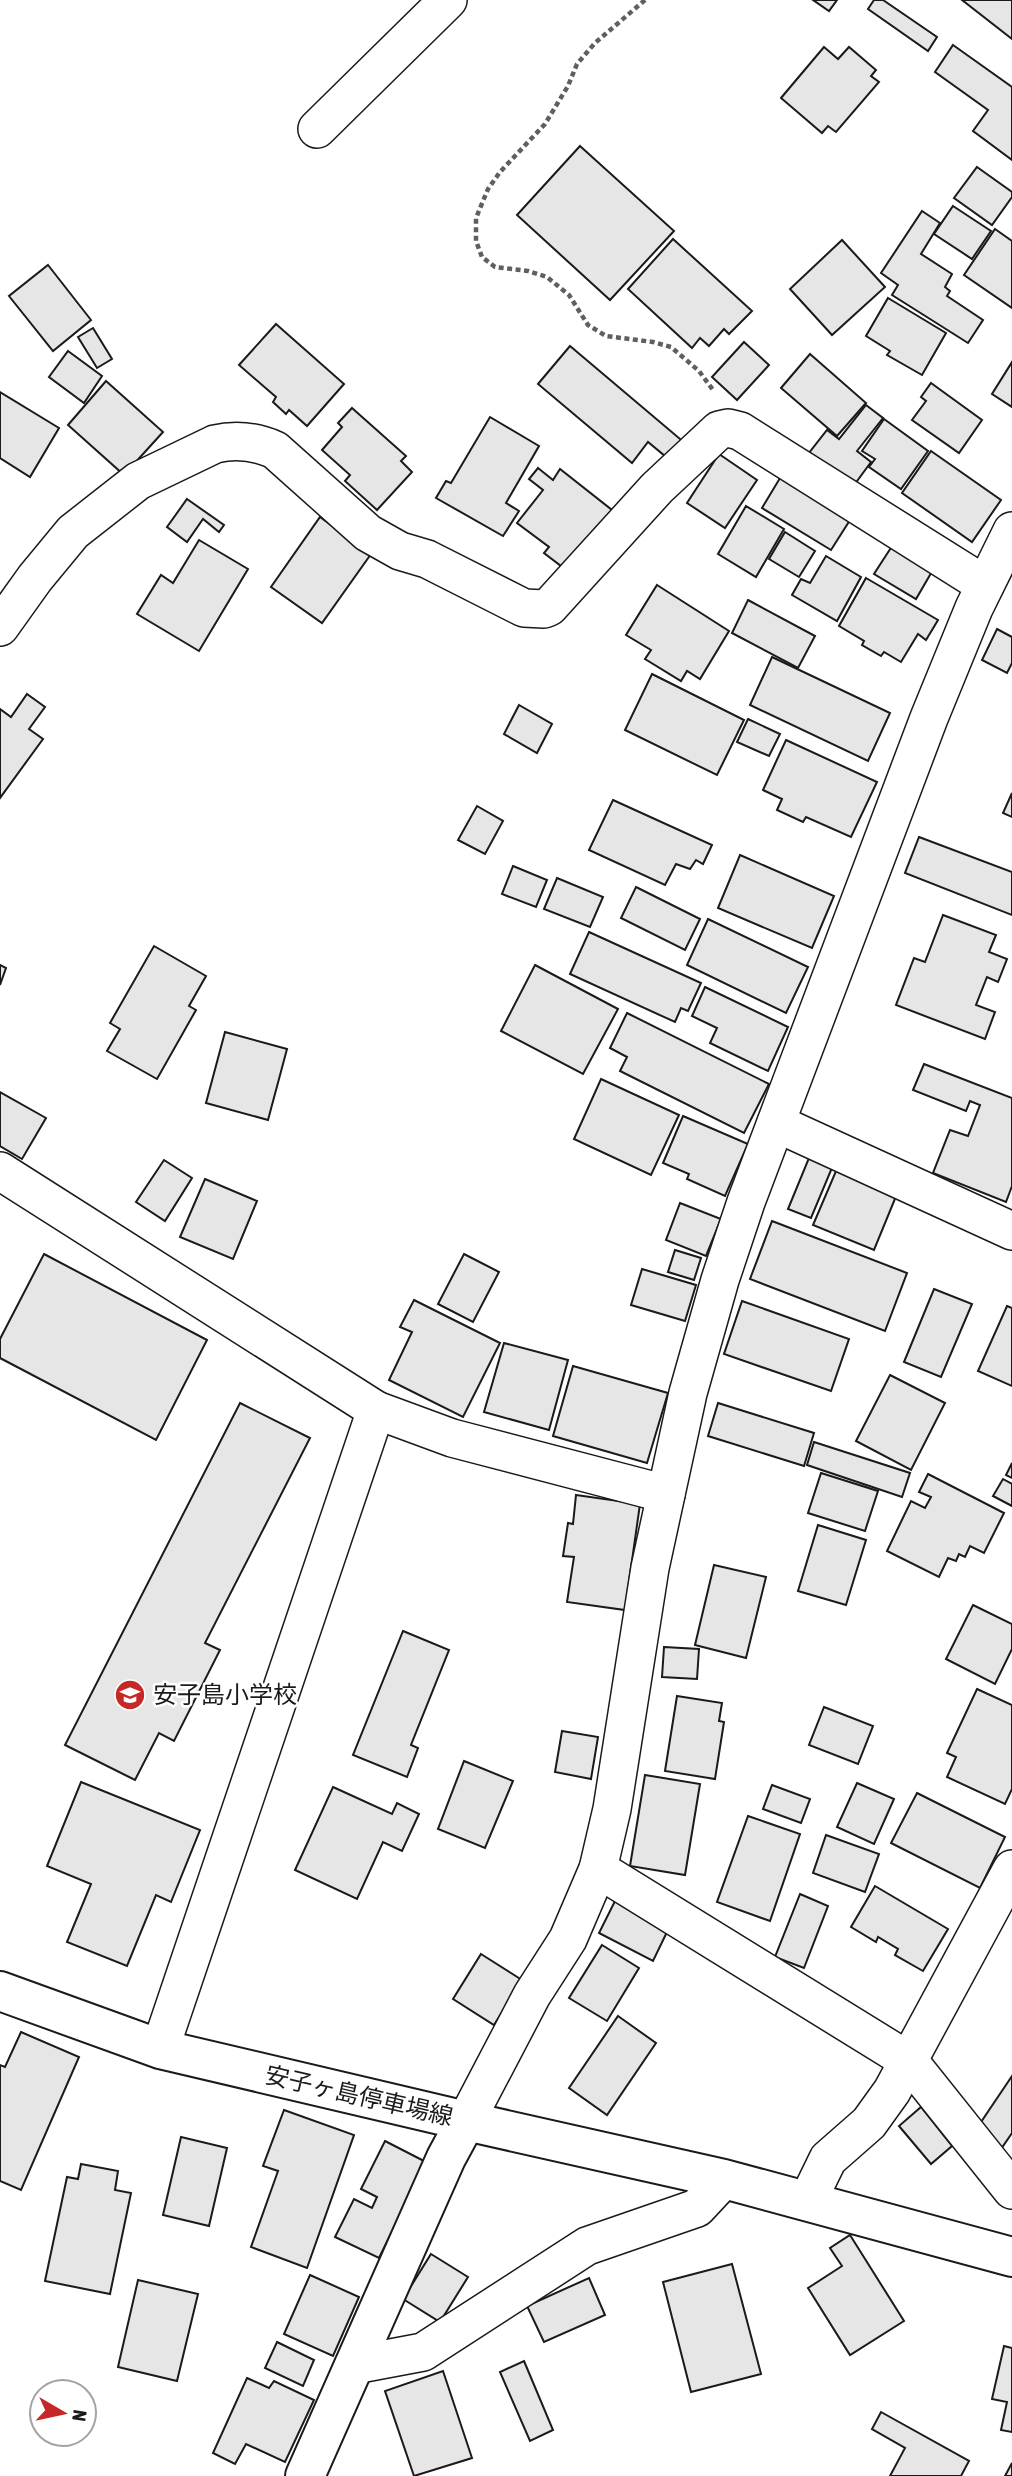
<svg xmlns="http://www.w3.org/2000/svg" width="1012" height="2476" font-family="'Asap Condensed','Noto Sans JP',sans-serif">
<style>
.building{fill:#e6e6e6;stroke:#1a1a1a;stroke-width:2}
.lines{fill:none;stroke-linecap:round;stroke-linejoin:round}
.minor-casing{stroke:#1a1a1a;stroke-width:40}
.tertiary-casing{stroke:#1a1a1a;stroke-width:42}
.secondary-casing{stroke:#1a1a1a;stroke-width:42}
.path{stroke:#5f5f5f;stroke-width:4.5;stroke-dasharray:5 3.5;stroke-linecap:butt}
.minor{stroke:#fff;stroke-width:37}
.tertiary{stroke:#fff;stroke-width:38}
.secondary{stroke:#fff;stroke-width:38}
.labels{text-anchor:middle;stroke-width:5;stroke-linejoin:round;paint-order:stroke}
.poi-label{font-size:24px;fill:#1a1a1a;stroke:#fff;text-anchor:start}
.street-label{font-size:24px;fill:#1a1a1a;stroke:#fff}
</style>
<rect width="100%" height="100%" fill="#fff"/>
<g class="building">
<polygon points="813,0 837,0 829,11"/>
<polygon points="874,0 883,0 937,37 928,51 868,9"/>
<polygon points="962,0 1012,0 1012,39"/>
<polygon points="953,45 1012,87 1012,160 973,131 988,110 935,72"/>
<polygon points="824,47 838,59 849,47 876,70 871,76 879,82 836,132 828,126 822,133 781,98"/>
<polygon points="580,146 674,231 610,300 517,215"/>
<polygon points="977,167 1012,192 1012,197 992,225 954,198"/>
<polygon points="953,206 991,231 972,259 934,234"/>
<polygon points="922,211 940,223 921,254 952,274 945,287 950,291 947,296 983,320 968,343 892,295 898,285 881,273"/>
<polygon points="995,229 1012,241 1012,308 964,275"/>
<polygon points="673,239 752,311 729,334 724,329 709,346 700,338 692,348 628,289"/>
<polygon points="842,240 885,287 832,335 790,289"/>
<polygon points="48,265 91,320 53,351 9,296"/>
<polygon points="888,298 946,333 922,375 887,355 890,351 866,336"/>
<polygon points="276,324 344,384 307,426 289,410 286,414 273,402 276,397 239,365"/>
<polygon points="93,328 112,359 97,368 78,337"/>
<polygon points="744,342 769,365 737,400 712,377"/>
<polygon points="570,346 686,444 671,461 648,442 632,463 538,384"/>
<polygon points="68,351 102,376 84,403 49,377"/>
<polygon points="810,354 866,403 837,436 781,388"/>
<polygon points="1012,362 1012,407 992,394"/>
<polygon points="106,381 163,432 124,475 68,425"/>
<polygon points="931,383 982,420 959,453 912,420 926,401 921,397"/>
<polygon points="0,392 59,428 30,477 0,458"/>
<polygon points="866,405 883,418 857,451 871,462 849,492 805,458 827,430 839,439"/>
<polygon points="352,408 406,456 401,461 412,472 377,510 345,481 350,475 322,450 342,427 338,423"/>
<polygon points="490,417 539,446 506,503 519,511 503,536 436,498 446,481 451,483"/>
<polygon points="884,419 928,451 901,489 869,467 875,459 862,451"/>
<polygon points="931,451 1001,500 972,542 902,493"/>
<polygon points="719,454 757,480 725,528 687,503"/>
<polygon points="538,468 553,480 560,469 612,510 565,569 544,553 549,547 517,523 543,490 529,479"/>
<polygon points="780,478 850,520 831,550 762,508"/>
<polygon points="187,499 224,525 219,532 203,519 187,542 167,527"/>
<polygon points="746,506 784,529 756,577 718,554"/>
<polygon points="320,517 371,554 322,623 271,587"/>
<polygon points="785,532 815,551 799,577 769,559"/>
<polygon points="199,540 248,569 199,651 137,614 161,575 173,583"/>
<polygon points="894,543 934,568 916,599 874,574"/>
<polygon points="826,556 861,577 837,621 792,595 801,579 810,583"/>
<polygon points="866,578 938,620 926,640 918,634 901,662 884,652 881,656 862,645 864,641 839,626"/>
<polygon points="657,585 729,631 700,679 687,671 681,681 645,659 651,650 626,635"/>
<polygon points="748,600 815,636 798,668 732,633"/>
<polygon points="997,629 1012,637 1012,663 1007,673 982,660"/>
<polygon points="772,657 890,713 868,761 750,705"/>
<polygon points="652,674 744,720 717,775 625,730"/>
<polygon points="27,694 45,707 29,729 43,739 0,798 0,709 11,717"/>
<polygon points="519,705 552,724 537,753 504,734"/>
<polygon points="748,719 780,734 769,756 737,742"/>
<polygon points="786,740 877,782 851,837 806,817 803,822 777,810 782,799 763,790"/>
<polygon points="1012,793 1012,817 1003,813"/>
<polygon points="613,800 712,845 703,864 696,860 690,869 676,864 665,885 589,850"/>
<polygon points="477,806 503,821 485,854 458,840"/>
<polygon points="919,837 1012,872 1012,915 905,873"/>
<polygon points="740,855 834,896 812,948 718,908"/>
<polygon points="513,866 547,880 536,907 502,894"/>
<polygon points="557,878 603,897 590,927 544,909"/>
<polygon points="636,887 700,919 685,950 621,918"/>
<polygon points="943,915 996,935 989,952 1007,959 998,982 987,977 976,1005 995,1012 985,1039 896,1005 914,958 925,962"/>
<polygon points="708,919 808,967 786,1013 687,965"/>
<polygon points="589,932 701,983 688,1011 681,1008 675,1022 570,974"/>
<polygon points="154,946 206,976 189,1006 196,1010 157,1079 107,1051 120,1029 110,1023"/>
<polygon points="0,965 6,968 0,985"/>
<polygon points="535,965 618,1009 583,1074 501,1031"/>
<polygon points="705,987 788,1027 768,1071 710,1043 717,1028 692,1016"/>
<polygon points="627,1013 769,1084 744,1133 620,1071 627,1057 610,1048"/>
<polygon points="225,1032 287,1049 268,1120 206,1103"/>
<polygon points="924,1064 1012,1098 1012,1186 1006,1202 933,1173 950,1130 968,1136 980,1105 970,1101 966,1111 913,1090"/>
<polygon points="601,1079 679,1115 651,1175 574,1139"/>
<polygon points="0,1092 46,1118 22,1159 0,1146"/>
<polygon points="683,1116 748,1144 725,1196 687,1179 689,1174 663,1163"/>
<polygon points="811,1153 834,1163 811,1218 788,1209"/>
<polygon points="164,1160 192,1178 165,1221 136,1202"/>
<polygon points="839,1164 899,1189 874,1250 813,1225"/>
<polygon points="205,1179 257,1201 233,1259 180,1237"/>
<polygon points="680,1203 721,1219 706,1256 666,1240"/>
<polygon points="772,1221 907,1273 885,1331 750,1279"/>
<polygon points="675,1250 701,1258 694,1280 668,1272"/>
<polygon points="44,1254 207,1340 156,1440 0,1358 0,1339"/>
<polygon points="464,1254 499,1272 473,1322 438,1304"/>
<polygon points="642,1269 696,1285 685,1321 631,1305"/>
<polygon points="934,1289 972,1304 941,1377 904,1362"/>
<polygon points="414,1300 500,1343 463,1417 389,1380 412,1332 400,1327"/>
<polygon points="742,1301 849,1339 831,1391 724,1354"/>
<polygon points="1007,1306 1012,1308 1012,1386 978,1371"/>
<polygon points="504,1343 568,1360 549,1430 484,1412"/>
<polygon points="573,1366 668,1393 647,1463 553,1436"/>
<polygon points="890,1375 945,1403 911,1470 856,1441"/>
<polygon points="240,1403 310,1438 205,1643 220,1650 174,1741 159,1733 135,1780 65,1745"/>
<polygon points="718,1403 814,1433 804,1466 708,1436"/>
<polygon points="814,1442 910,1473 902,1497 807,1465"/>
<polygon points="1012,1463 1012,1478 1006,1475"/>
<polygon points="821,1473 878,1491 865,1531 808,1513"/>
<polygon points="928,1474 1004,1513 984,1553 970,1546 965,1557 959,1554 956,1561 948,1558 939,1577 887,1551 911,1501 925,1508 931,1497 919,1492"/>
<polygon points="1003,1479 1012,1484 1012,1506 993,1496"/>
<polygon points="576,1495 640,1504 625,1610 567,1602 574,1557 563,1556 568,1523 573,1524"/>
<polygon points="818,1525 866,1540 846,1605 798,1591"/>
<polygon points="714,1565 766,1577 746,1658 695,1645"/>
<polygon points="973,1605 1012,1624 1012,1649 995,1684 946,1659"/>
<polygon points="403,1631 449,1650 411,1745 418,1748 407,1777 353,1755"/>
<polygon points="664,1647 699,1649 697,1679 662,1677"/>
<polygon points="977,1689 1012,1705 1012,1789 1005,1804 947,1777 956,1757 947,1753"/>
<polygon points="677,1696 722,1703 719,1721 724,1722 715,1779 665,1771"/>
<polygon points="824,1707 873,1726 858,1764 809,1745"/>
<polygon points="562,1731 598,1737 591,1779 555,1772"/>
<polygon points="464,1761 513,1781 485,1848 438,1829"/>
<polygon points="645,1775 700,1784 685,1875 630,1866"/>
<polygon points="81,1782 200,1830 171,1902 156,1895 127,1966 67,1942 91,1884 47,1866"/>
<polygon points="857,1783 894,1799 874,1844 837,1827"/>
<polygon points="772,1785 810,1799 801,1823 763,1809"/>
<polygon points="333,1787 392,1814 397,1803 419,1814 402,1851 383,1842 357,1899 295,1870"/>
<polygon points="917,1793 1005,1837 980,1888 891,1843"/>
<polygon points="748,1816 800,1834 770,1921 717,1902"/>
<polygon points="826,1835 879,1854 865,1892 813,1873"/>
<polygon points="875,1886 948,1929 923,1971 895,1955 898,1949 878,1937 876,1942 851,1927"/>
<polygon points="800,1894 828,1906 804,1968 775,1957"/>
<polygon points="618,1895 667,1932 653,1961 599,1933"/>
<polygon points="602,1945 639,1968 607,2021 569,1998"/>
<polygon points="481,1954 522,1980 494,2025 453,1999"/>
<polygon points="618,2016 656,2043 607,2115 569,2088"/>
<polygon points="21,2032 79,2057 21,2190 0,2181 0,2065 5,2067"/>
<polygon points="1012,2076 1012,2133 1001,2149 975,2131"/>
<polygon points="921,2107 952,2146 931,2164 899,2126"/>
<polygon points="284,2110 354,2135 307,2268 251,2247 278,2171 263,2166"/>
<polygon points="181,2137 227,2148 209,2226 163,2215"/>
<polygon points="385,2141 426,2162 379,2258 335,2237 354,2199 372,2208 377,2197 361,2189"/>
<polygon points="81,2164 118,2171 115,2190 131,2193 110,2294 45,2281 67,2177 78,2179"/>
<polygon points="850,2235 904,2321 850,2355 808,2288 842,2266 830,2248"/>
<polygon points="431,2254 468,2277 440,2322 403,2299"/>
<polygon points="732,2264 761,2374 691,2392 663,2282"/>
<polygon points="310,2275 359,2297 333,2356 284,2334"/>
<polygon points="589,2278 605,2315 544,2342 527,2306"/>
<polygon points="138,2280 198,2294 177,2381 118,2367"/>
<polygon points="277,2342 314,2360 303,2386 265,2368"/>
<polygon points="1004,2346 1012,2348 1012,2432 1001,2430 1007,2402 992,2399"/>
<polygon points="524,2361 553,2430 530,2441 500,2372"/>
<polygon points="443,2371 472,2458 414,2476 385,2391"/>
<polygon points="247,2378 269,2388 274,2381 314,2400 285,2462 246,2444 235,2464 213,2453"/>
<polygon points="881,2412 969,2461 961,2476 890,2476 905,2448 872,2429"/>
<polygon points="1012,2463 1012,2476 1005,2476"/>
</g>
<g class="lines">
<g class="minor-casing">
<g id="minor">
<polyline points="317,129 448,0"/>
<path d="M0 627 35 578 73 532 138 481 215 444C236 439 255 441 275 450L368 533 400 551 427 559 524 608 544 609 549 607 657 488 719 430 728 428 740 431 985 585"/>
<polyline points="776,1123 1012,1231"/>
<polyline points="0,1171 376,1410 452,1438 666,1494"/>
<polyline points="598,1869 909,2061 1012,2190"/>
<polyline points="160,2049 376,1410"/>
<polyline points="466,2121 532,1995 568,1939 598,1869 612,1809 650,1568 688,1393 720,1280 746,1202 929,718 974,608 1012,531"/>
<polyline points="808,2200 828,2159 869,2123 892,2091 1012,1869"/>
<polyline points="354,2365 423,2352 587,2246 697,2208 724,2179"/>
</g>
</g>
<g class="tertiary-casing">
<polyline id="tertiary" points="466,2121 724,2179 1012,2257"/>
</g>
<g class="secondary-casing">
<polyline id="secondary" points="0,1991 160,2049 466,2121 446,2158 305,2476"/>
</g>
<polyline class="path" points="645,0 595,43 577,64 568,86 545,124 500,172 488,189 476,218 476,241 482,257 495,267 528,271 547,277 569,295 588,325 606,336 653,342 671,347 699,371 713,390"/>
<use href="#minor" class="minor"/>
<use href="#tertiary" class="tertiary"/>
<use href="#secondary" class="secondary"/>
</g>
<defs>
<g id="school-disc" transform="scale(1.575)"><circle r="9.5" fill="#c62828" stroke="#fff"/><path d="M0-5L7-2L0 1L-7-2ZM-4 1L0 2.5L4 1V4Q0 6-4 4Z" fill="#fff"/></g>
</defs>
<g fill-rule="evenodd">
<use href="#school-disc" x="130" y="1695"/>
</g>
<g class="labels">
<g class="poi-label">
<text x="153" y="1703">安子島小学校</text>
</g>
<g class="street-label">
<text transform="translate(359 2096) rotate(13)" y="8">安子ヶ島停車場線</text>
</g>
</g>
<g transform="translate(63 2413) rotate(99)"><circle r="33" fill="#ffffff" stroke="#a3a3a3" stroke-width="2"/>
<path d="M0-5L12 26L0 18L-12 26Z" fill="#c62828"/>
<text y="-10" font-size="19" font-weight="bold" text-anchor="middle" fill="#1a1a1a">N</text>
</g>
</svg>
